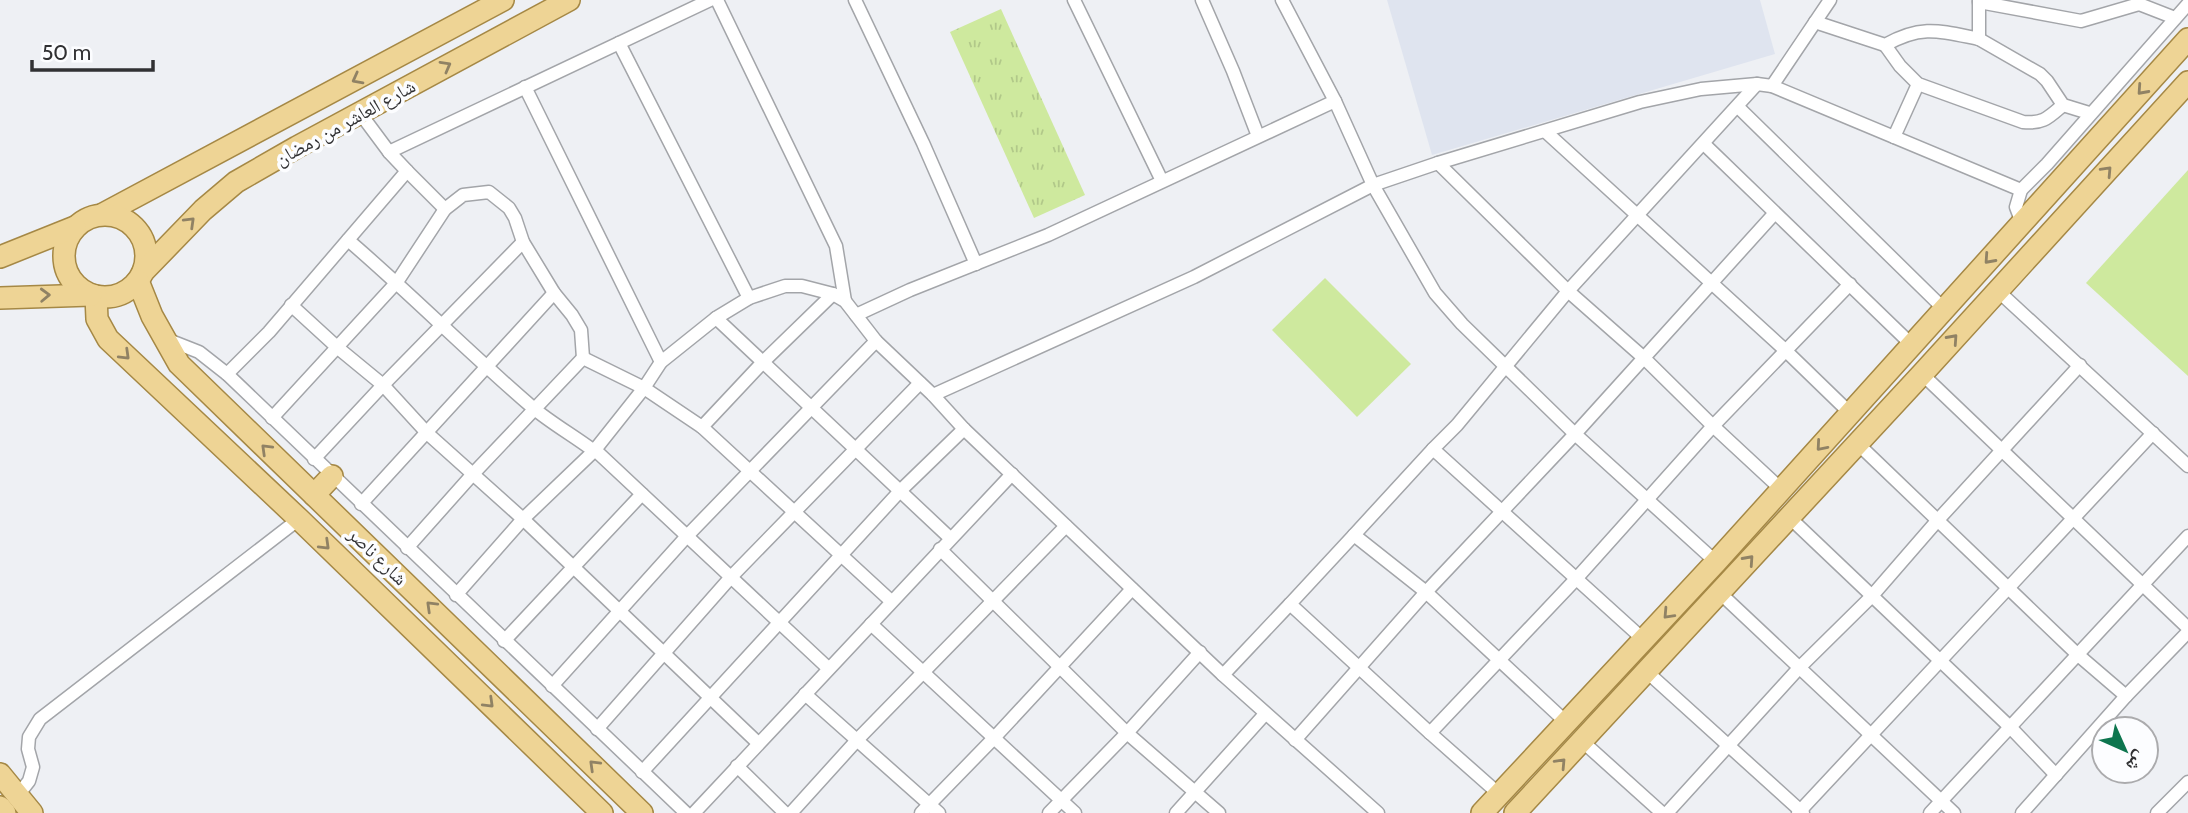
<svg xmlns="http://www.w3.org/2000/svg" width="2188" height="813" font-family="Cabin,'Noto Naskh Arabic',sans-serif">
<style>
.built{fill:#dfe4ef}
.park{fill:url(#park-tufts)}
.pitch{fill:#cee99e}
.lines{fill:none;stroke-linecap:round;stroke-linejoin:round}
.minor-casing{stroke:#a3a5a9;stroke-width:15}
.primary-casing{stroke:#a58845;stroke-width:24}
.minor{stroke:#fff;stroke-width:12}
.primary{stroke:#eed495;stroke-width:21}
.oneway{stroke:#908264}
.labels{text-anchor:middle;stroke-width:7;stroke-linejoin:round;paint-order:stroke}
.street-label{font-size:19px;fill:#313133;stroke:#fcfdff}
</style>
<defs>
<pattern id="park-tufts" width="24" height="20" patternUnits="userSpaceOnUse" patternTransform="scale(1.75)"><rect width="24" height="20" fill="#cee99e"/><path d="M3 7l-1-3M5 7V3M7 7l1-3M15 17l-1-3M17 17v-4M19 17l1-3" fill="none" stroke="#b1c889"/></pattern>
</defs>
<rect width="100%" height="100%" fill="#eef0f4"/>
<polygon class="built" points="1387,0 1760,0 1775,54 1432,155"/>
<polygon class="park" points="1001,9 1085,195 1034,218 950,32"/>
<g class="pitch">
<polygon points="2188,170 2188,376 2086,283"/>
<polygon points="1325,278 1411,364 1357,417 1272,330"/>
</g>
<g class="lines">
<g class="minor-casing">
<g id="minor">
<polyline points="717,0 836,246 845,301"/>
<polyline points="855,0 923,143 976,264"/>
<polyline points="1074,0 1162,181"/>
<polyline points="1202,0 1233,71 1258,136"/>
<polyline points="1282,0 1335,101 1373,185 1435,293 1462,324 1575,434 1716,562"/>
<polyline points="1979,0 1979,2 2081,21 2139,4 2175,18"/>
<path d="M1815 22 1885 45C1922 24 1940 31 1979 39V2"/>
<polyline points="1979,39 2040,74 2047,81 2063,105 2089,113"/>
<polyline points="619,43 749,298"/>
<path d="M1885 45 1900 66 1918 84 2023 122C2043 124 2048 118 2063 105"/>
<polyline points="1772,86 1830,0"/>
<polyline points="525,87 661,362"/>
<polyline points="1738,107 1944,309"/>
<polyline points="1546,132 1785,350 1850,413"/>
<polyline points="1894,137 1918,84"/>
<polyline points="1704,144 1912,345"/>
<polyline points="389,152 710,0"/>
<polyline points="1438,163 1568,291 1644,358 1713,426 1782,490"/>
<polyline points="407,171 445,209"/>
<polyline points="2021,190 2047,164 2188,4"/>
<path d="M348 240C411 294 469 353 532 407 551 423 574 436 594 451"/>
<polyline points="1997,290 2188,466"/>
<polyline points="291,305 338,348 383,385 427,433 523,519 758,743"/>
<polyline points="856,315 910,290 1048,235 1335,101"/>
<polyline points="716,318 950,538"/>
<polyline points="166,339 199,352 227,374 686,813"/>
<polyline points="227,374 269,332 407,171 389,152 360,113"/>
<polyline points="1922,374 2188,628"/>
<polyline points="933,395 1194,277 1373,185 1438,163 1640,102 1701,89 1757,84 1772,86 2021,190 2016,207 2022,223"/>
<polyline points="272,418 397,282 445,209 463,195 489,192 509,208 515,218 523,242 554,293 572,315 581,330 583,358"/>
<polyline points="702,427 763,362 833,294"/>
<polyline points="1857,443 2077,654 2126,696"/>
<polyline points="594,449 828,668"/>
<polyline points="314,459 383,385 523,242"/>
<polyline points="361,504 554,293"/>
<polyline points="1788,516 2011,728 2056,775"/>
<polyline points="1354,535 1433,449"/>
<polyline points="407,548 472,475 583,358 644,388 702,427 891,601"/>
<polyline points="940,549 1127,733 1219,813"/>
<polyline points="1720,593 1954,813"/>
<polyline points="456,595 523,519 594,451 644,388 661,362 716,318 749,298 785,286 802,286 833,294 845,301 876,341 933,395 964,429 1223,675 1378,813"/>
<polyline points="871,624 1075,813"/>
<polyline points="1644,640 1433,449 1457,425 1568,291 1757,84"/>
<polyline points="504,641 642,494"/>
<polyline points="1646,671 1803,813"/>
<polyline points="1223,675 1290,604"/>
<polyline points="552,686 687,536 876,341"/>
<polyline points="805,694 939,813"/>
<polyline points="597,729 731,577 920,383"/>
<polyline points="1430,733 1290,604 1354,535 1426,592 1567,723"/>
<polyline points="1295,740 1426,592 1575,434 1774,214"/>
<polyline points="1582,741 1662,813"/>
<polyline points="737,766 785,813"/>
<polyline points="642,772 900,491 964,429"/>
<polyline points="1499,794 1430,733 1576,579 1713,426 1850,284"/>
<polyline points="18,795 29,781 33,767 28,749 29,737 40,719 299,519"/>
<polyline points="694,813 1012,474"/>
<polyline points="791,813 858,739 1066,526"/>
<polyline points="921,813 994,738 1132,589"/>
<polyline points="1049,813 1127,733 1200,652"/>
<polyline points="1176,813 1265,714"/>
<polyline points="1667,813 1799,668 1871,597 1937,521 2080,365"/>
<polyline points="1798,813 2153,433"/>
<polyline points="1930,813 2188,536"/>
<polyline points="2022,813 2126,696 2188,632"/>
<polyline points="2157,813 2188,782"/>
</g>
</g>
<g class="primary-casing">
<g id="primary">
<polyline points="103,214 503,0"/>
<circle cx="105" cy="256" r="41"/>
<polyline points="0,257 75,227"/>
<polyline points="143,272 203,210 236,182 297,147 569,0"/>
<polyline points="138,281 152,316 179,364 642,813"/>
<polyline points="96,296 97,319 108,339 299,519 602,813"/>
<polyline points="0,298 91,295"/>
<polyline points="314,495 332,476"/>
<polyline points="0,774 32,813"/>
<polyline points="0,807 5,813"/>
<polyline points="1482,813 1716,562 2188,39"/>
<polyline points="1515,813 1922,374 2188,82"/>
</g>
</g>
<use href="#minor" class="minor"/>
<use href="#primary" class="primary"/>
</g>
<defs><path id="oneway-chevron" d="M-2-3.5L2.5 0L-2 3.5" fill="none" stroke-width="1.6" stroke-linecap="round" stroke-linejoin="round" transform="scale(1.75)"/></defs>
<g class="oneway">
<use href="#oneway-chevron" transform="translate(446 66) rotate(-29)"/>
<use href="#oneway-chevron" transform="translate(357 79) rotate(152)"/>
<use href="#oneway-chevron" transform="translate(2142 90) rotate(132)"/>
<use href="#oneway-chevron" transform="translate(2107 171) rotate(-47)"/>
<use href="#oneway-chevron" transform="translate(190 222) rotate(-44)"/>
<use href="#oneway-chevron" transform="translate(1989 259) rotate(132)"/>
<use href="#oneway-chevron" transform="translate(45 295) rotate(-2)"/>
<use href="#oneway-chevron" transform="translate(1953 339) rotate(-48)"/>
<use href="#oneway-chevron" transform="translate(125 355) rotate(44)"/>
<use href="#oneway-chevron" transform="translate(1821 446) rotate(131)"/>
<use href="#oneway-chevron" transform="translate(266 449) rotate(-136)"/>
<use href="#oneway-chevron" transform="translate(325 545) rotate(44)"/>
<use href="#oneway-chevron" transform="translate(1749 560) rotate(-48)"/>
<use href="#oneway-chevron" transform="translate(431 606) rotate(-136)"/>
<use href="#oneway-chevron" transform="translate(1668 614) rotate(133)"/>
<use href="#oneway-chevron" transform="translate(489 703) rotate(44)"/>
<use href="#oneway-chevron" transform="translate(1561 763) rotate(-47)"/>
<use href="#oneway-chevron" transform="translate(594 765) rotate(-136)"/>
</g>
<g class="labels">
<g class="street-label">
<text transform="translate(345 122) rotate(-29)" y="7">شارع العاشر من رمضان</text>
<text transform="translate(378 556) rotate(44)" y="7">شارع ناصر</text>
</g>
</g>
<g transform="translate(2125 750) rotate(135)"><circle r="33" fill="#fcfdff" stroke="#ababad" stroke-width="2"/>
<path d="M0-5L12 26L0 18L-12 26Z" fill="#0d754e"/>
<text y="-10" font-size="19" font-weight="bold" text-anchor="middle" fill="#313133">ش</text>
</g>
<path d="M32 60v10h121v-10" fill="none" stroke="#313133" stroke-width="3.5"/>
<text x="42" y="60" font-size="21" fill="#313133" stroke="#fcfdff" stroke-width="5" paint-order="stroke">50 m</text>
</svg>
